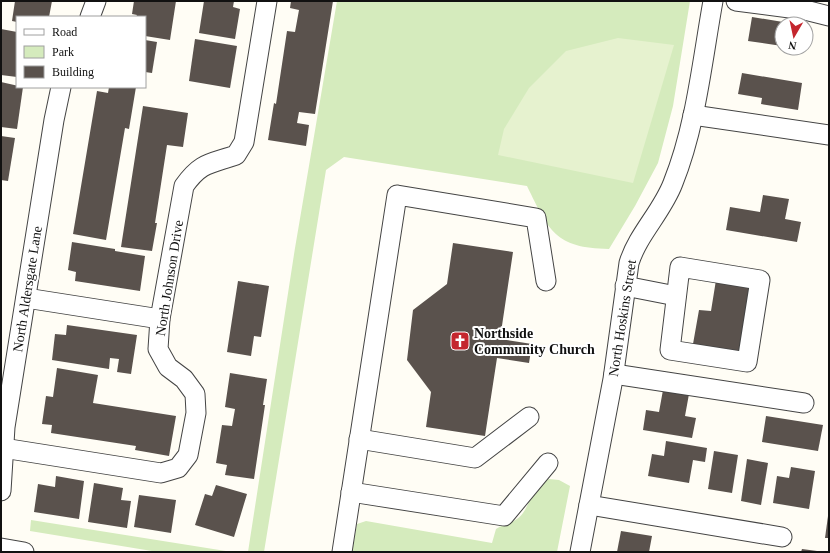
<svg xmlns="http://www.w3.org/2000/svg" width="830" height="553" font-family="'Times New Roman',serif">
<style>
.green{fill:#d5ebbd}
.pitch{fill:#e6f2cf}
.building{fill:#5a524d}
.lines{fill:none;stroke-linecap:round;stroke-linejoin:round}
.minor-casing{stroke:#444;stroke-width:21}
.minor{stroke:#fff;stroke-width:19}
.labels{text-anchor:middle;stroke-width:4;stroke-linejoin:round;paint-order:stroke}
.street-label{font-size:14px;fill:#111;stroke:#fff}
.poi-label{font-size:14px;font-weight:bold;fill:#111;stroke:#fff;text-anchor:start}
</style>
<rect width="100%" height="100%" fill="#fffdf5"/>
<g class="green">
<path d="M337 1H690L673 106 658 163 635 206 609 249C555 248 549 231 527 186L344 157 326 170 264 552H248L295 248Z"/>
<path d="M549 479 559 480 570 486 557 552H352L357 524 366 521 492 543 496 529C505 523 516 523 523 513 532 500 533 484 549 479Z"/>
<polygon points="31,520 232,552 158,552 30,531"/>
</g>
<polygon class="pitch" points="618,38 674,45 633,183 498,155 504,129 529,88 566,51"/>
<g class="building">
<polygon points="15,1 52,1 49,17 17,17 17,22 12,21"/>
<polygon points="134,1 176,1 170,40 145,36 145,17 136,17 137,15 132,14"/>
<polygon points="204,1 234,1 233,7 240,9 235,39 199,33"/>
<polygon points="291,1 333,1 315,114 299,112 297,123 309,125 306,146 268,140 274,103 276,104 287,31 295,32 299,10 290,8"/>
<polygon points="752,17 789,23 782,24 782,46 748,41"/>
<polygon points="1,29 17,32 17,77 1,75"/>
<polygon points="195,39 237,46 230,88 189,81"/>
<polygon points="145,40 157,42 152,73 145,72"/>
<polygon points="742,73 802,83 798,110 761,104 762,98 738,94"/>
<polygon points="1,82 23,87 17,129 1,127"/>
<polygon points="109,87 136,87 129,129 125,128 106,240 73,234 97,91 108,93"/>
<polygon points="143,106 188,113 183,147 167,145 155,223 157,223 152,251 121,247"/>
<polygon points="1,136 15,138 8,181 1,180"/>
<polygon points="763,195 789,199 785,219 801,222 797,242 726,230 730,207 760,212"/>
<polygon points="72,242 115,249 115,251 145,256 140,291 75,281 76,272 68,270"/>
<polygon points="453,243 513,252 500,339 532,344 529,363 497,358 485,436 426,427 431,392 407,360 413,310 447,284"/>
<polygon points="716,280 753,286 742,352 693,344 699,310 711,311"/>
<polygon points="238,281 269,286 261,337 254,336 251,356 227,352"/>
<polygon points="67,325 137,335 131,374 117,372 119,359 110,358 109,369 52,360 55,334 66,335"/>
<polygon points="57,368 98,375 93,403 176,416 169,456 135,450 136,446 51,433 52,425 42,424 46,396 53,397"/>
<polygon points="230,373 267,379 263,405 265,405 254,479 225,475 227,465 216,463 222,425 232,426 235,409 225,407"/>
<polygon points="663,390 689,394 685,416 696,418 692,438 643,430 646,410 659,412"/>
<polygon points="766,416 823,425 818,451 762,442"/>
<polygon points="666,441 707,448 705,462 693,460 689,483 648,476 652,454 664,456"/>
<polygon points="714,451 738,455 732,493 708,489"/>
<polygon points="747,459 768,463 761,505 741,501"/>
<polygon points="791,467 815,471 809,509 773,503 777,476 789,478"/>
<polygon points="56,476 84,481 79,519 34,512 38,484 55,487"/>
<polygon points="94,483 123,488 121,500 131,501 127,528 88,522"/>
<polygon points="216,485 247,494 234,537 195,525 205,494 212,496"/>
<polygon points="139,495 176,500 171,533 134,527"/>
<polygon points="828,516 829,516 829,538 825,538"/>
<polygon points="621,531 652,536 649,552 617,552"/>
<polygon points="802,549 817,551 817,552 801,552"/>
</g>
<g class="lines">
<g class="minor-casing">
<g id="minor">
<polyline points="736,1 805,10 829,16"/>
<polyline points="90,17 96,1"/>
<polyline points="693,115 829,135"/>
<polygon points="680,267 760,280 747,362 670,350"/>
<polyline points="625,286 676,296"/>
<polyline points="26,298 160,319"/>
<polyline points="614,374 804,403"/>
<polyline points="359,439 475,458 529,417"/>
<path d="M3 448 161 473 178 468 188 455 196 413 195 394 184 379 168 367 158 349 160 319 184 186C201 162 210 164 236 155L244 142 267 1"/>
<polyline points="1,491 5,427 54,120 61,87"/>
<polyline points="351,492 504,516 548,463"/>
<polyline points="589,505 782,537"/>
<polyline points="1,548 24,552"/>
<polyline points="342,552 397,195 536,218 546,281"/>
<path d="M580 552 613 379 629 263C638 234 662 212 673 183 696 126 702 62 713 1"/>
</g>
</g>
<use href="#minor" class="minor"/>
</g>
<defs>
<g id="church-square" transform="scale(1)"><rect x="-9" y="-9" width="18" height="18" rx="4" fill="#c4262e" stroke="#fff"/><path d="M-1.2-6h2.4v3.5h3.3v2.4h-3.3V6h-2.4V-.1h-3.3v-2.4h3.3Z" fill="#fff"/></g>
</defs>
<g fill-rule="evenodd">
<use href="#church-square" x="460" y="341"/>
</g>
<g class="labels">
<g class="street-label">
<text transform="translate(169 278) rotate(-81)" y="5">North Johnson Drive</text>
<text transform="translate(27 289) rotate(-81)" y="5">North Aldersgate Lane</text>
<text transform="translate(622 318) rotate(-81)" y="5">North Hoskins Street</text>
</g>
<g class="poi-label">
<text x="474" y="338">Northside<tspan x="474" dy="16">Community Church</tspan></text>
</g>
</g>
<rect width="830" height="553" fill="none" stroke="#111111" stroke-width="4"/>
<rect x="16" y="16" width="130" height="72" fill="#ffffff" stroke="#a0a0a0"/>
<rect x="24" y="29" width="20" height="6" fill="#ffffff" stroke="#a0a0a0"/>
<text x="52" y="36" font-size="12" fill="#111111">Road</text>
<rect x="24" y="46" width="20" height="12" fill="#d5ebbd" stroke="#a0a0a0"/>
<text x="52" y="56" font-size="12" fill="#111111">Park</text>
<rect x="24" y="66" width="20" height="12" fill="#5a524d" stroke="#a0a0a0"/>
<text x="52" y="76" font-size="12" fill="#111111">Building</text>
<g transform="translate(794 36) rotate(189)"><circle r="19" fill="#ffffff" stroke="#a0a0a0"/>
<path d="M0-3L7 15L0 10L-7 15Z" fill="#c4262e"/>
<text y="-6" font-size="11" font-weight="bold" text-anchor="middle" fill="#111111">N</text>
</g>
</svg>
